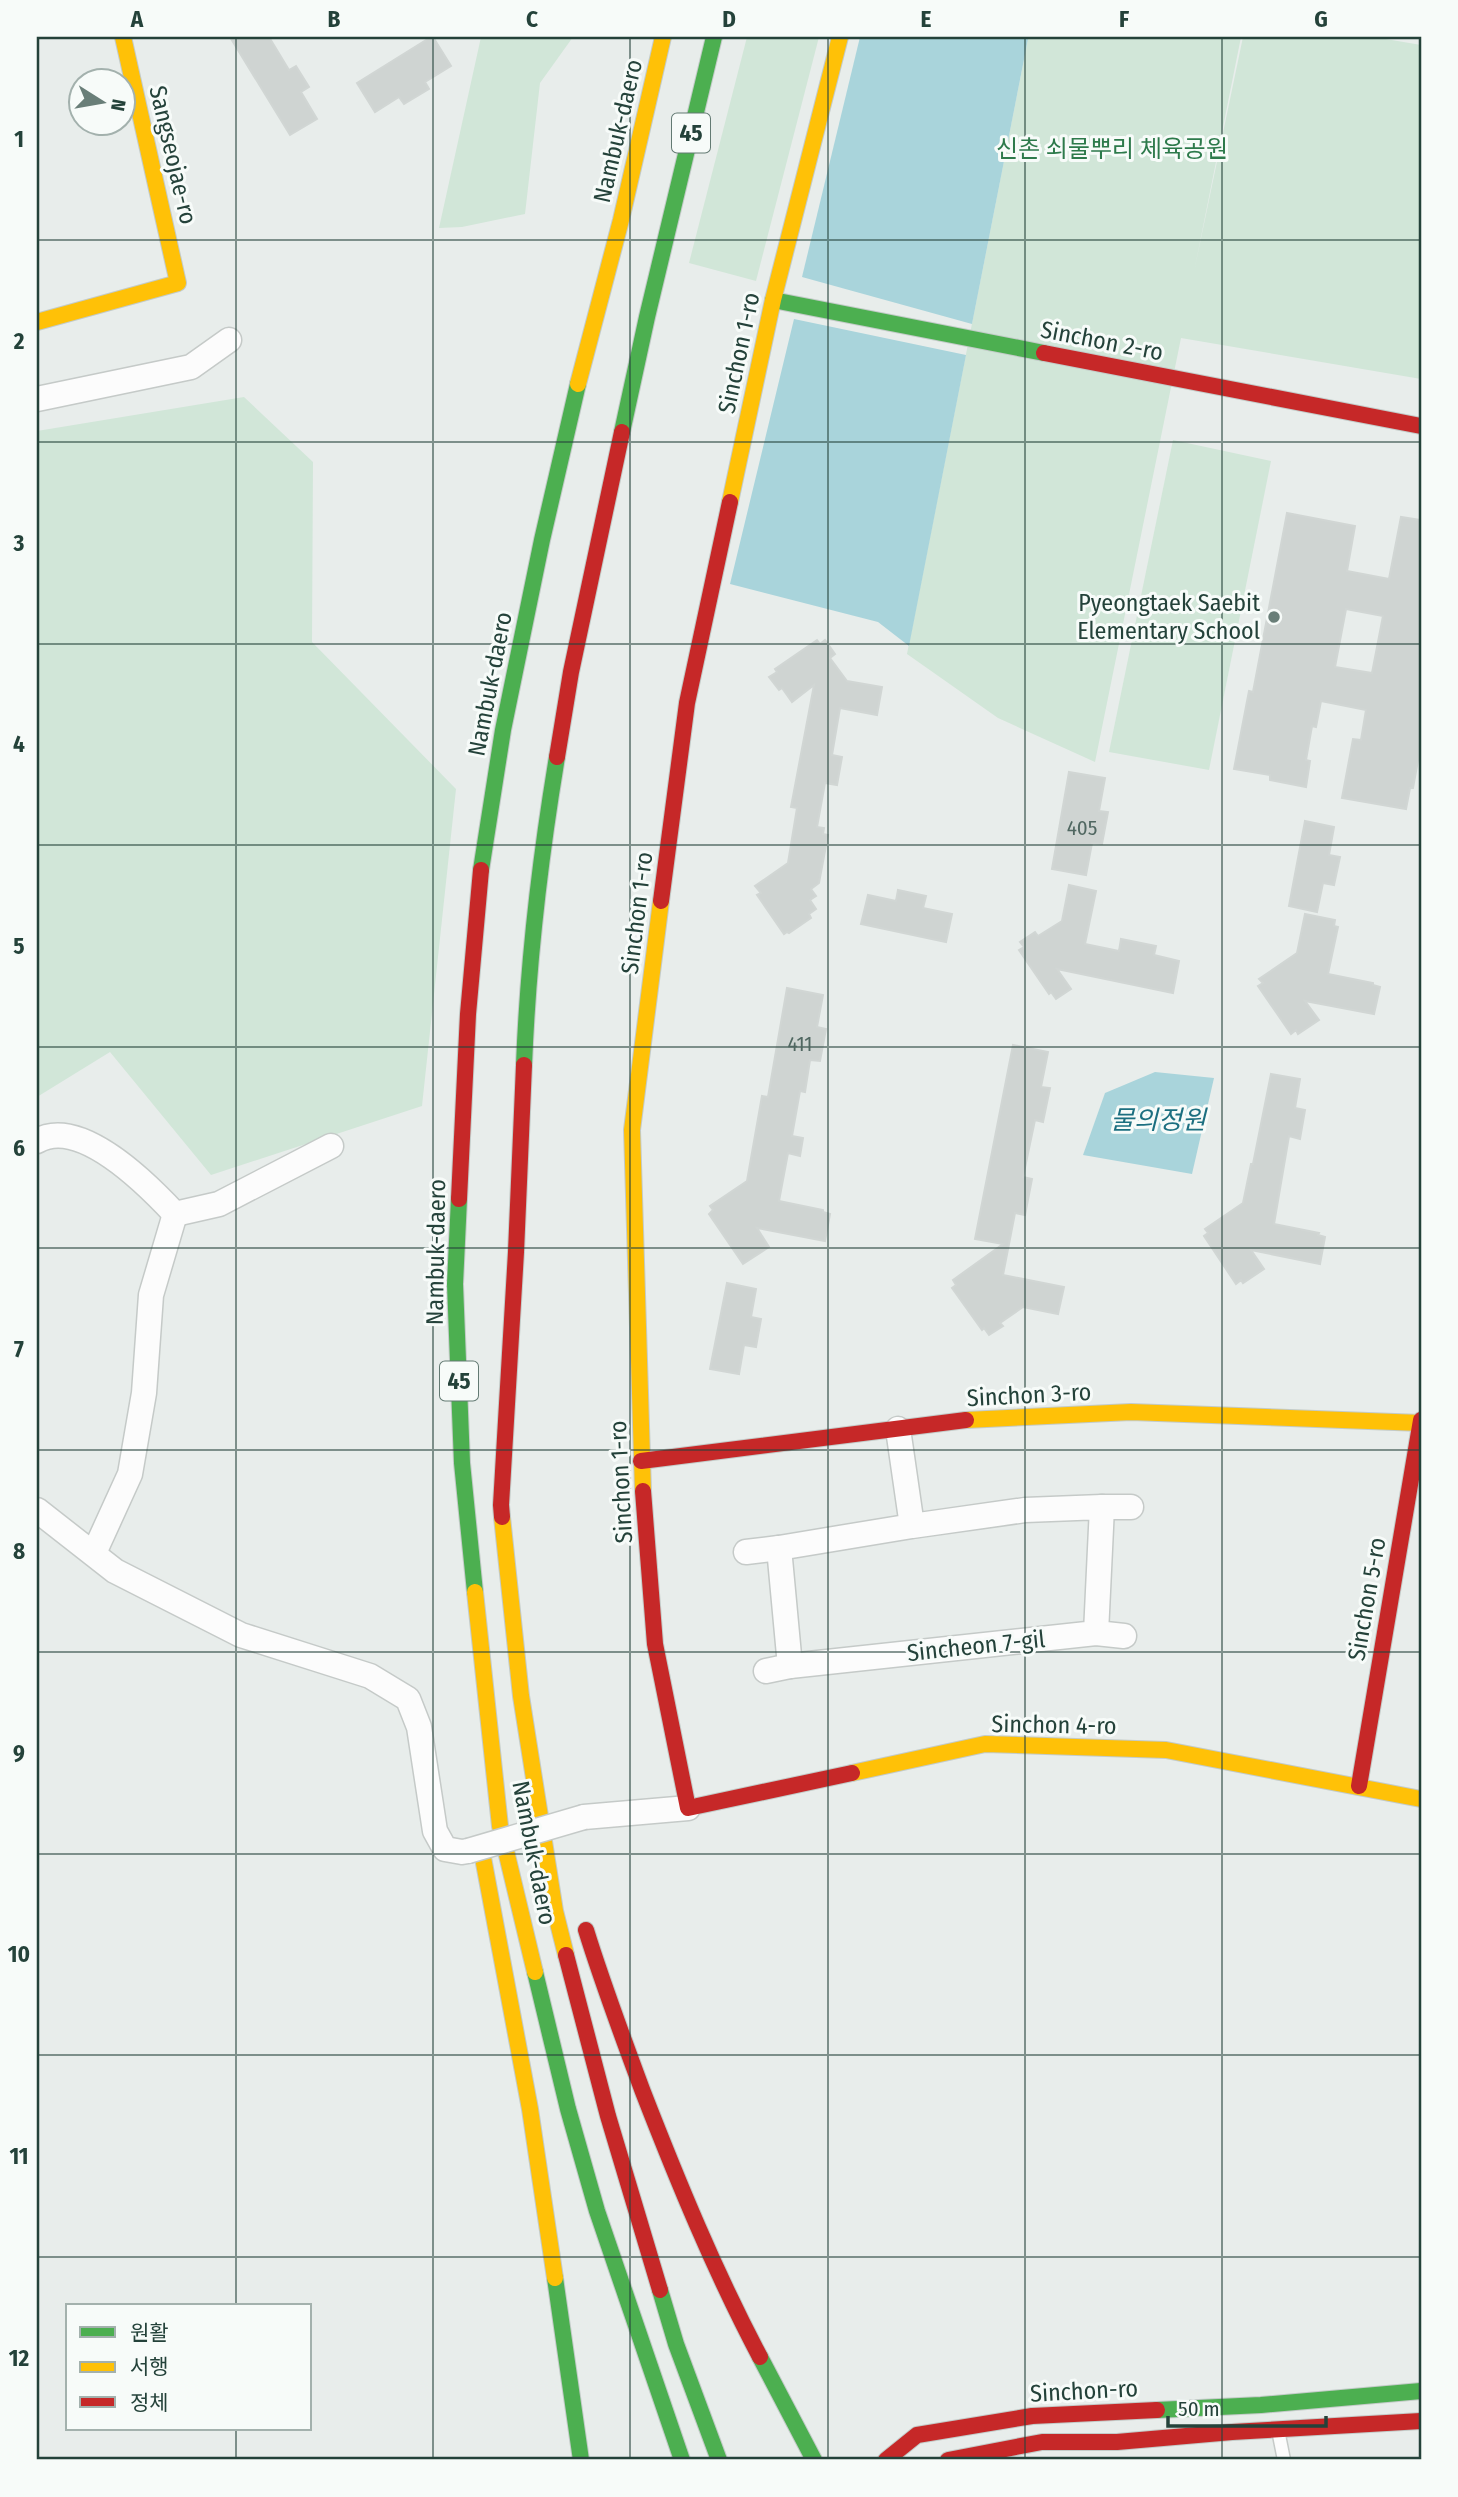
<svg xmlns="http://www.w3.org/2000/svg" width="1458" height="2497" font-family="'Fira Sans Condensed','Noto Sans KR',sans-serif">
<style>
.green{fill:#d1e6d8}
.water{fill:#a9d4db}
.building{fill:#cfd4d2;stroke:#d1d6d4;stroke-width:2;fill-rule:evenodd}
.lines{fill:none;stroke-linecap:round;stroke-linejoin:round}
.lane-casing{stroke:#c5cac8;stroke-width:15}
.street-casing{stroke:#c5cac8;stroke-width:27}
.fast-casing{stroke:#c3cbc8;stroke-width:18}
.slow-casing{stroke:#c3cbc8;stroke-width:18}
.jam-casing{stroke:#c3cbc8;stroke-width:18}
.lane{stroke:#fcfcfc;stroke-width:12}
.street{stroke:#fcfcfc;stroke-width:24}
.fast{stroke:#4caf50;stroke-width:16}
.slow{stroke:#ffc107;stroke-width:16}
.jam{stroke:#c62828;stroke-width:16}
.street-bridge-casing{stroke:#c5cac8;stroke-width:27;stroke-linecap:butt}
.street-bridge{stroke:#fcfcfc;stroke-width:24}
.grid{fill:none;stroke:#24423a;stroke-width:2;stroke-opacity:0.55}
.poi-dot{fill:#697e78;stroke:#f7fbf9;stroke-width:2.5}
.labels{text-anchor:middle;stroke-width:6;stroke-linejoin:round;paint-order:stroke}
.number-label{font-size:21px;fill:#506761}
.shield{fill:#f7fbf9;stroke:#637a73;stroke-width:2}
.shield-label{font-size:23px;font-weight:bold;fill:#24423a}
.street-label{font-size:24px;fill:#24423a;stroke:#f7fbf9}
.park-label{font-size:24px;fill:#2d7a4b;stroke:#f7fbf9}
.poi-label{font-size:24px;fill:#24423a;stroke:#f7fbf9;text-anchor:end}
.water-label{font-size:26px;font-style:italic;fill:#1c6f80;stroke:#f7fbf9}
.neatline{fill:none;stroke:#24423a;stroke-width:2.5}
.grid-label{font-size:23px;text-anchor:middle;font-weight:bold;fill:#24423a}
</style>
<rect width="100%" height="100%" fill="#e8edeb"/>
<g class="green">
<polygon points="481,37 573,37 540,83 525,214 462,227 439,228"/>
<polygon points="747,37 819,37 756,281 689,263"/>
<polygon points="1031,37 1241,37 1195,267 1243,37 1374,37 1421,45 1421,379 1181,338 1095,762 998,718 907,654 1028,39"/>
<polygon points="244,397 313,462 312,642 456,789 422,1106 211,1175 110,1052 37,1097 37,431"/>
<polygon points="1173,440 1271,461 1209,770 1109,752"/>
</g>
<g class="water">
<polygon points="860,37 1028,39 972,324 802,277"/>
<polygon points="794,319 966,355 909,646 878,622 730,584"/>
<polygon points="1155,1072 1214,1078 1192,1174 1083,1155 1105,1093"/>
</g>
<g class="building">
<polygon points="230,37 269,37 289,70 296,66 309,87 301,92 317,119 290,135"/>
<polygon points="431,37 433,37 451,66 425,82 429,89 404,104 399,97 375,112 357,83"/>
<path d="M1287 513 1355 526 1347 571 1389 579 1401 517 1421 520V744L1413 788H1410L1406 809 1342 798 1353 739 1361 740 1366 710 1321 701 1316 727 1312 726 1306 760 1310 761 1306 787 1270 780V775L1234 769 1249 691 1253 692ZM1346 609 1383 616 1372 673 1335 667Z"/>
<polygon points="817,640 820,644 825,640 835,654 830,658 847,681 882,687 877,715 840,708 832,755 842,757 837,785 825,783 817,827 824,828 823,834 828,835 819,883 811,889 816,896 810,900 816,909 809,914 811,918 789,933 787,932 784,934 757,895 761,893 755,886 788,863 797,808 791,807 814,685 792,702 782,688 779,690 769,677 777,672 775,669"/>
<polygon points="1069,772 1105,778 1099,811 1108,812 1102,844 1092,843 1086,875 1052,869"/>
<polygon points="1305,821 1334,827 1329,855 1340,857 1334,885 1323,883 1317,912 1289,906"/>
<polygon points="1069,885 1096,891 1085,944 1119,951 1121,939 1156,946 1154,955 1179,961 1173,993 1057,969 1071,989 1056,999 1051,992 1049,994 1019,950 1024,947 1020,942 1035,932 1038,936 1062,921"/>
<polygon points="898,890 926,896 923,908 952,914 946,942 861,924 868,895 896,901"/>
<polygon points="1305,914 1335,920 1334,926 1338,927 1328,974 1373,983 1373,985 1380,987 1374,1014 1305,1001 1319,1020 1298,1034 1296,1030 1291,1034 1258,986 1263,983 1259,979 1297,953"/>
<polygon points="787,988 823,995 817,1027 826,1029 820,1061 810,1060 805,1092 800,1091 792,1136 803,1138 800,1156 788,1153 779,1201 823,1210 823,1212 830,1214 825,1241 757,1228 769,1247 743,1264 709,1214 713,1210 710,1206 747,1181 762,1096 768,1097"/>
<polygon points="1013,1045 1048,1052 1041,1087 1050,1088 1043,1122 1035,1120 1023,1177 1032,1179 1025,1215 1015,1213 1003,1275 1064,1287 1058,1314 1023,1307 1000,1323 1003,1326 989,1335 984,1328 982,1330 952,1288 956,1285 953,1280 1003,1244 975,1239"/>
<polygon points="1271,1074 1300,1079 1295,1108 1305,1110 1300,1139 1289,1136 1274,1224 1319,1233 1318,1235 1325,1237 1320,1264 1251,1250 1264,1269 1243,1283 1241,1280 1236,1284 1204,1236 1208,1233 1205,1229 1243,1203 1251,1164 1253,1164"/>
<polygon points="727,1283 756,1289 751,1317 761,1319 756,1347 744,1345 739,1374 710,1369"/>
</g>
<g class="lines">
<g class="lane-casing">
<polyline id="lane" points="1278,2430 1284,2460"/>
</g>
<g class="street-casing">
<g id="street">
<polyline points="37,399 191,367 229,340"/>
<path d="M37 1141C80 1116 147 1184 175 1214L219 1204 331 1146"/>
<polyline points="898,1429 912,1526 1025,1510 1102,1507 1096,1633 790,1666 779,1548 912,1526"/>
<polyline points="1102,1507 1131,1507"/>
<polyline points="37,1510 115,1571 241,1635 370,1676 408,1699 419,1727 435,1831 445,1849 462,1852 468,1851"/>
<polyline points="746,1552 779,1548"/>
<polyline points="94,1553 130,1474 144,1393 151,1295 175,1214"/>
<polyline points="1096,1633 1124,1636"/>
<polyline points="766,1671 790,1666"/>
<polyline points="584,1817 688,1808"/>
</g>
</g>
<g class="fast-casing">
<g id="fast">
<polyline points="773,300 1044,353"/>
<polyline points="622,432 647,317 714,37"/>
<polyline points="481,870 503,730 542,540 578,384"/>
<path d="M524 1065C528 962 540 859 557 757"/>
<polyline points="459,1199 455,1284 462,1463 475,1592"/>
<polyline points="535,1972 568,2109 597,2211 682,2460"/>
<polyline points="555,2278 581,2460"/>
<polyline points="660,2290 676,2344 719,2460"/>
<polyline points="760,2357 814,2460"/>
<polyline points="1157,2410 1261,2405 1421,2391"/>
</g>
</g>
<g class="slow-casing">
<g id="slow">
<polyline points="37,322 178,283 123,37"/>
<polyline points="578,384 621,220 663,37"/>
<polyline points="730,502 773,300 840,37"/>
<polyline points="966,1420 1131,1412 1421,1423"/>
<polyline points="643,1491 632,1130 661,901"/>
<polyline points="502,1517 521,1696 555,1911 566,1955"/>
<polyline points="475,1592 500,1826 535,1972"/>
<polyline points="852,1773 985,1744 1166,1750 1421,1799"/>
<polyline points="481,1847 530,2109 555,2278"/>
</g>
</g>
<g class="jam-casing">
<g id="jam">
<polyline points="1044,353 1421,426"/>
<polyline points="557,757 571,672 622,432"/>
<polyline points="661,901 687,703 730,502"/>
<polyline points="459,1199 468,1014 481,870"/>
<polyline points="641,1461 966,1420"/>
<polyline points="643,1491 655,1644 688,1808 852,1773"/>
<polyline points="502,1517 501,1505 516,1252 524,1065"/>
<polyline points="1359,1786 1421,1420"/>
<path d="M586 1930C603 1985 623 2038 643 2092 678 2182 715 2272 760 2357"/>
<polyline points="566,1955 608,2116 660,2290"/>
<polyline points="886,2460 917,2435 1032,2416 1157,2410"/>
<polyline points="948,2460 1042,2442 1117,2442 1232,2432 1421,2421"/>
</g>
</g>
<use href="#lane" class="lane"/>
<use href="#street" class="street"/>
<use href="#fast" class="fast"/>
<use href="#slow" class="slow"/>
<use href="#jam" class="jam"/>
<g class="street-bridge-casing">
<polyline id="street-bridge" points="468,1851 584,1817"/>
</g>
<use href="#street-bridge" class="street-bridge"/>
</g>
<path class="grid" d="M236 37V2306M433 37V2460M630 37V2460M828 37V2460M1025 37V2460M1222 37V2460M37 240H1421M37 442H1421M37 644H1421M37 845H1421M37 1047H1421M37 1248H1421M37 1450H1421M37 1652H1421M37 1854H1421M37 2055H1421M37 2257H1421M236 2429V2460"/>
<circle class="poi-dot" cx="1274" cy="617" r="7"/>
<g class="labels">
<g class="number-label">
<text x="1082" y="835">405</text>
<text x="800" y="1051">411</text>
</g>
<g class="shield">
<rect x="672" y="113.5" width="38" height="39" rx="5"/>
<rect x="440" y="1361.5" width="38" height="39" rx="5"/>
</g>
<g class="shield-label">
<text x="691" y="141">45</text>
<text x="459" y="1389">45</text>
</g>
<g class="street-label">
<text transform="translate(618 131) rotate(-77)" y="8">Nambuk-daero</text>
<text transform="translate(173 155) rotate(77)" y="8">Sangseojae-ro</text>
<text transform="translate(1102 341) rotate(11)" y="8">Sinchon 2-ro</text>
<text transform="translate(739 353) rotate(-78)" y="8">Sinchon 1-ro</text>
<text transform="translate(490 684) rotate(-79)" y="8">Nambuk-daero</text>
<text transform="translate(637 913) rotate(-83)" y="8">Sinchon 1-ro</text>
<text transform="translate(436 1252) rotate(-89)" y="8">Nambuk-daero</text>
<text transform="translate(1029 1395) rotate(-3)" y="8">Sinchon 3-ro</text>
<text transform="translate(621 1482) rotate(-93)" y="8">Sinchon 1-ro</text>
<text transform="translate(1367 1599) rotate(-80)" y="8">Sinchon 5-ro</text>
<text transform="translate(976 1646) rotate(-6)" y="8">Sincheon 7-gil</text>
<text transform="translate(1054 1725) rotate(1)" y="8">Sinchon 4-ro</text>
<text transform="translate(534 1853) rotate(79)" y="8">Nambuk-daero</text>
<text transform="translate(1084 2391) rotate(-3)" y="8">Sinchon-ro</text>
</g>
<g class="park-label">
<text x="1112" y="157">신촌 쇠물뿌리 체육공원</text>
</g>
<g class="poi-label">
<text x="1260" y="611">Pyeongtaek Saebit<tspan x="1260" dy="28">Elementary School</tspan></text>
</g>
<g class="water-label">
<text x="1158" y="1129">물의정원</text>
</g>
</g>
<rect width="1458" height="2497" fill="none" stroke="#f7fbf9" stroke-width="77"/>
<rect x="66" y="2304" width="245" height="126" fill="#f7fbf9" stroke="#a3b1ad" stroke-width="2"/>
<rect x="80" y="2327" width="35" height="10" fill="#4caf50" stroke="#a3b1ad" stroke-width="2"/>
<text x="130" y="2340" font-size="21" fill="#24423a">원활</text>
<rect x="80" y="2362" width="35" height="10" fill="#ffc107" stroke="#a3b1ad" stroke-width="2"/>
<text x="130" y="2374" font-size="21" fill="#24423a">서행</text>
<rect x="80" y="2397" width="35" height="10" fill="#c62828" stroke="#a3b1ad" stroke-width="2"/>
<text x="130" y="2410" font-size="21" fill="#24423a">정체</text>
<g transform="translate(102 102) rotate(101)"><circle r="33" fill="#f7fbf9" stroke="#a3b1ad" stroke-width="2"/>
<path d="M0-5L12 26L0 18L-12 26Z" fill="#697e78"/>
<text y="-10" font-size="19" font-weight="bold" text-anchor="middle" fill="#24423a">N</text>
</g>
<path d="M1168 2416v10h158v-10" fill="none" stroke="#24423a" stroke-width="3.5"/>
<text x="1178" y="2416" font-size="21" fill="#24423a" stroke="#f7fbf9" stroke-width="5" paint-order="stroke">50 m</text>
<rect x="38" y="38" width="1382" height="2420" class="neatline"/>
<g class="grid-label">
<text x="137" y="27">A</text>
<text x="334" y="27">B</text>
<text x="532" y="27">C</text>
<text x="729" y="27">D</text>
<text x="926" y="27">E</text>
<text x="1124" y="27">F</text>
<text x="1321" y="27">G</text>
<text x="19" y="147">1</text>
<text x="19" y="349">2</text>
<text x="19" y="551">3</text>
<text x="19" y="752">4</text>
<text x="19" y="954">5</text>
<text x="19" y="1156">6</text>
<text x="19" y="1357">7</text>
<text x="19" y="1559">8</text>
<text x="19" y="1761">9</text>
<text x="19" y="1962">10</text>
<text x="19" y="2164">11</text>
<text x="19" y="2366">12</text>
</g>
</svg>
